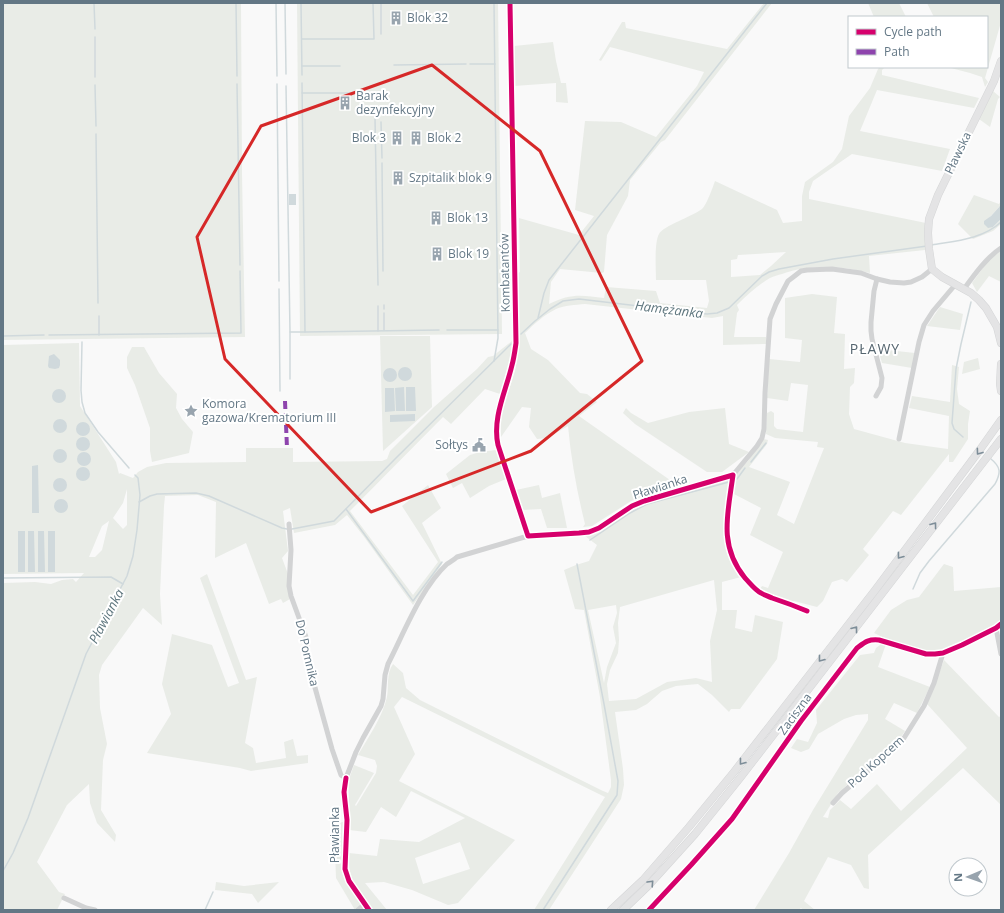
<svg xmlns="http://www.w3.org/2000/svg" width="1004" height="913" font-family="'Open Sans',sans-serif">
<style>
.green{fill:#e9ece7;fill-rule:evenodd}
.water{fill:#d0d9dc}
.lines{fill:none;stroke-linecap:round;stroke-linejoin:round}
.stream{stroke:#d0d9dc;stroke-width:1.5}
.secondary-casing{stroke:#d5d6d7;stroke-width:8}
.street{stroke:#d2d3d4;stroke-width:5}
.secondary{stroke:#e4e4e5;stroke-width:7}
.quiet{stroke:#8e44ad;stroke-width:4;stroke-dasharray:8 4;stroke-linecap:butt}
.cycleway-casing{stroke:#fff;stroke-width:8}
.cycleway{stroke:#d6006c;stroke-width:5}
.oneway{stroke:#7d8d98}
.marked{fill:none;stroke:#d62828;stroke-width:3;stroke-linejoin:round}
.labels{text-anchor:middle;stroke-width:4;stroke-linejoin:round;paint-order:stroke}
.poi-label{font-size:12px;fill:#637785;stroke:#fff;text-anchor:start}
.street-label{font-size:12px;fill:#637785;stroke:#fff}
.water-label{font-size:13px;font-style:italic;fill:#5e767e;stroke:#fff}
.quarter-label{font-size:14px;letter-spacing:1px;fill:#55656f;stroke:#fff}
</style>
<rect width="100%" height="100%" fill="#f9f9f9"/>
<g class="green">
<polygon points="3,3 241,3 242,173 245,337 3,340"/>
<polygon points="297,3 498,3 502,334 300,336"/>
<path d="M764 3H772L665 140 661 142 630 180 628 196 607 235 604 272 602 273 560 269 551 282 549 304C570 293 582 295 604 298L606 287 656 291 660 303 707 308 709 301 706 280H656C656 270 654 243 659 234 663 226 693 216 702 209 706 206 713 187 715 181L777 210 783 223 802 221V196L805 182 833 162 842 149 849 116 870 88 878 69 880 67H885L882 70V75L979 98 974 108 877 90 860 131 950 149 942 171 852 154 813 181 809 192V199L926 223 925 250 869 256 870 273C842 266 810 264 782 274 778 275 774 276 770 278 758 285 747 295 737 305L739 310 737 313 734 337H766V344L723 345V316L712 318 585 304C575 305 565 305 556 309 544 315 534 324 525 333L531 349 548 360 580 393 587 394 597 402 579 416 677 485 649 494 631 501 592 526 583 527 585 524C577 492 571 459 568 426L547 438 537 439 529 427 531 408 522 407 501 437 500 424 503 408 515 371 519 347 518 273 520 272 519 218 579 235 594 216 575 210 585 121 621 122 656 137 697 86 704 72 610 47 601 61 599 60 622 22H625L626 28 727 49ZM786 252 771 266 760 275 731 277V260L737 259 738 255Z"/>
<polygon points="868,3 899,3 906,17 874,17"/>
<polygon points="927,3 1001,3 1001,22 985,78 988,82 985,87 982,77 970,73 947,67 987,67 987,17 934,17"/>
<polygon points="553,42 556,61 561,83 566,83 568,103 556,102 556,83 514,86 514,46"/>
<polygon points="993,91 1000,97 998,99 990,127 979,119"/>
<polygon points="974,195 999,204 1001,201 1001,207 999,207 989,218 993,227 1001,219 1001,224 993,231 973,239 958,224"/>
<polygon points="1001,250 1001,282 989,276 977,292 972,283 988,261"/>
<polygon points="812,294 837,297 834,333 845,334 844,369 855,368 854,383 850,387 849,414 854,429 905,443 948,449 949,416 909,408 912,396 950,402 952,365 959,367 957,389 959,404 970,411 968,424 968,439 953,462 949,462 949,454 901,515 893,511 863,549 869,555 847,582 842,579 832,582 823,601 817,607 794,601 793,603 762,592 760,589 762,586 768,588 783,552 750,535 761,508 732,493 735,476 738,472 748,461 761,441 764,439 768,440 767,444 749,467 790,482 777,515 794,524 824,448 817,447 818,442 775,438 766,434 767,413 771,411 774,413 774,426 777,429 803,432 808,385 791,383 788,401 767,398 769,359 800,362 802,340 785,338 785,298"/>
<polygon points="940,307 963,314 960,330 927,326"/>
<polygon points="380,336 430,336 432,407 383,451"/>
<path d="M512 341 514 346 500 394 485 389 451 424 443 417 350 511 413 595 438 562 402 506 428 485 441 508 422 523 442 564 413 605 365 538 347 515 335 525 294 533 290 508 283 511 288 551 282 558 288 574 290 599 283 603 281 599 269 604 246 543 215 558 216 502 198 495 165 496 164 506 160 594 162 625 143 608 102 665 99 675 100 708 107 744 103 760 101 810 116 835 115 842 97 823 90 803 89 784 67 805 37 862 59 892 65 894 57 910H3V583L35 582 51 584 62 580 73 579 76 582 84 573 4 574 3 345 79 343 80 406 116 462 119 474 120 473 133 478 138 472 147 467 166 463 246 462V448H293V462L382 461 387 459 390 451 434 407 477 369 488 357 493 356 498 352ZM127 489V525L123 529 113 518 123 503ZM109 521 102 550 95 557H89L102 526Z"/>
<polygon points="132,347 144,347 159,373 177,394 176,408 182,419 193,432 189,453 152,462 150,451 150,428 135,385 127,368 127,357"/>
<polygon points="878,349 915,353 912,368 882,363"/>
<polygon points="978,358 980,369 962,374 964,362"/>
<polygon points="626,408 631,413 648,423 689,412 725,408 729,444 749,452 722,472 707,472 635,424 623,413"/>
<polygon points="496,450 506,479 489,486 470,498 462,483 453,488 446,474 470,455 480,452"/>
<path d="M730 478C726 505 720 535 732 561 734 567 738 572 741 577L722 582V610H737L735 628 752 632 755 615 783 622 777 659 740 709H731L729 712 712 695 698 684 676 686 662 691 647 704 636 710 615 712 623 769 624 785 621 799 549 910H534L605 797 402 697 394 707 415 754 399 781 515 840 458 903 448 905 412 890 384 882 365 883 387 910H372L351 880 349 864V853L377 856 380 839 419 842 465 818 411 791 396 817 381 807 366 832 349 830 350 817 348 782 354 765 374 773 355 805 356 806 376 773 377 766 375 760 358 755C369 736 382 718 387 697 389 686 386 674 393 664L403 673 406 688 420 700 603 791 608 793 611 787V780L600 697 584 610 575 609 564 570 576 565 589 561 597 545 585 536 598 530 633 508 647 502ZM714 580 717 610 710 641 712 682 696 678 667 682 636 699 609 701 607 684 610 670 618 653 619 640 618 623 620 607ZM616 605 617 613 613 627 616 643 607 667 604 683 588 610ZM460 842 470 869 423 884 415 858Z"/>
<polygon points="539,485 542,498 560,493 567,528 547,528 541,509 523,510 516,490"/>
<path d="M944 564 953 567 954 591 1001 587V620C987 630 948 653 930 651 923 651 916 648 909 646 897 642 885 639 874 633L891 610 907 600 919 597Z"/>
<polygon points="207,574 246,680 257,677 245,743 253,748 256,763 286,758 284,742 293,739 297,756 308,755 308,763 251,771 240,768 147,753 171,714 162,684 172,634 212,645 228,687 239,683 200,578"/>
<polygon points="881,642 886,644 878,667 930,687 917,713 894,703 885,719 905,731 901,737 838,793 823,817 828,818 830,810 840,800 851,809 877,784 901,811 967,748 927,704 944,660 999,717 1001,716 1001,805 963,768 868,855 869,889 864,888 851,865 828,857 804,901 815,910 803,910 801,908 799,910 754,910 789,853 813,810 868,720 868,714 856,715 844,719 818,734 809,749 801,752 791,748 797,739 808,742 817,723 816,710 860,655 874,653 876,648 880,645"/>
<polygon points="343,822 342,872 350,886 361,904 355,910 336,878 334,824"/>
<polygon points="216,882 244,886 279,882 258,903 252,894 215,890"/>
</g>
<g class="water">
<rect x="289" y="194" width="7" height="11"/>
<polygon points="1000,206 1001,207 1001,219 993,227 988,228 984,224 984,221 991,216"/>
<polygon points="54,354 60,360 60,365 59,368 55,369 49,368 48,366 49,356"/>
<circle cx="405" cy="374" r="7"/>
<circle cx="390" cy="375" r="7"/>
<polygon points="404,387 405,411 396,411 395,388"/>
<polygon points="406,387 415,387 416,411 406,411"/>
<polygon points="385,388 394,388 395,411 385,412"/>
<circle cx="59" cy="396" r="7"/>
<polygon points="415,414 415,421 390,422 390,415"/>
<circle cx="60" cy="426" r="7"/>
<circle cx="83" cy="429" r="7"/>
<circle cx="83" cy="444" r="7"/>
<circle cx="60" cy="456" r="7"/>
<circle cx="84" cy="459" r="7"/>
<polygon points="38,465 39,513 32,513 32,466"/>
<circle cx="83" cy="474" r="7"/>
<circle cx="60" cy="485" r="7"/>
<circle cx="61" cy="506" r="7"/>
<rect x="18" y="531" width="7" height="41"/>
<polygon points="28,531 34,531 35,572 28,572"/>
<polygon points="38,531 44,531 45,572 38,572"/>
<rect x="48" y="531" width="7" height="41"/>
</g>
<g class="lines">
<g class="stream">
<polyline points="94,3 95,29"/>
<polyline points="236,3 237,76"/>
<polyline points="276,3 277,76"/>
<polyline points="285,3 286,74"/>
<polyline points="301,3 302,75"/>
<polyline points="381,3 381,34"/>
<polyline points="494,3 498,338 494,361"/>
<polyline points="95,37 95,77"/>
<polyline points="302,39 374,39 373,3"/>
<polyline points="470,64 495,64"/>
<polyline points="394,65 466,64"/>
<polyline points="302,66 340,66"/>
<polyline points="302,83 305,332 439,330"/>
<polyline points="237,84 240,265"/>
<polyline points="277,84 279,281"/>
<polyline points="95,85 96,126"/>
<polyline points="286,86 290,332 290,379"/>
<polyline points="302,93 361,93"/>
<polyline points="375,118 378,285"/>
<polyline points="381,122 382,158"/>
<polyline points="96,134 98,303"/>
<polyline points="382,163 383,271"/>
<path d="M932 245C955 241 983 239 1001 222"/>
<polyline points="279,289 280,391"/>
<polyline points="384,305 384,309"/>
<polyline points="378,306 378,331"/>
<polyline points="384,313 384,330"/>
<polyline points="99,316 99,335"/>
<polyline points="538,318 544,293 549,280 767,3"/>
<polyline points="447,330 498,330"/>
<polyline points="290,332 305,332"/>
<polyline points="521,334 535,321 550,309 563,301 579,299 707,314 717,313 729,308 762,276 769,272 779,269 833,259 927,246"/>
<polyline points="49,335 241,333 240,271"/>
<polyline points="3,336 44,335"/>
<polyline points="82,342 81,390 82,402 85,413 98,432 129,468"/>
<polyline points="963,437 954,429 952,423 956,369 961,344 971,302"/>
<polyline points="751,462 766,443"/>
<polyline points="737,479 745,468"/>
<polyline points="139,502 150,496 157,494 196,493 209,496 282,528 287,529"/>
<polyline points="346,509 413,601 442,562"/>
<polyline points="292,529 334,521 395,459 511,344"/>
<polyline points="590,540 630,513 647,504 729,482"/>
<polyline points="3,578 111,577 123,584"/>
<path d="M913 589 920 573 929 561 995 484C1001 473 1001 467 991 459"/>
<polyline points="3,871 13,853 28,818 86,654 127,576 133,556 137,530 140,495 138,478 135,475"/>
<polyline points="205,910 213,892"/>
<polyline points="543,910 617,795 618,781 604,704 577,564"/>
</g>
<g class="secondary-casing">
<g id="secondary">
<polyline points="1001,61 994,81 938,195 929,219 928,233 929,249 932,269 942,277 971,293 979,300 986,308 997,327 1001,343"/>
<polyline points="1001,364 1000,384 1001,391"/>
<polyline points="611,910 643,880 689,827 734,772 876,589 979,451 1001,420"/>
<polyline points="623,910 648,886 695,834 740,778 1001,439"/>
</g>
</g>
<g class="street">
<path d="M510 3 516 343C515 350 514 358 512 365 506 391 492 418 498 445L528 536"/>
<path d="M964 289C974 275 987 257 1001 248"/>
<polyline points="876,396 881,387 882,378 872,339 871,331 871,322 874,291 877,279"/>
<polyline points="899,439 919,342 924,325 933,311 955,285"/>
<polyline points="289,524 291,550 289,586 291,596 306,637 309,666 332,749 341,775 346,778"/>
<polyline points="996,628 1001,654"/>
<polyline points="833,803 842,793 891,751 904,738 924,706 934,683 943,653"/>
<polyline points="64,898 86,908 95,910"/>
<polyline points="358,910 365,904"/>
<path d="M369 910 349 881 345 869 347 820 344 792 346 778 356 752 363 738 381 706 383 699 385 675 388 664C404 633 421 588 447 564 450 562 454 560 457 557L528 536 579 533 589 532 599 528 632 506 644 501 733 475 757 446 762 438 764 429 765 393 770 319 776 304 788 281 792 278 801 271 807 270 832 269 861 273 877 279 890 282 904 283 911 282 922 277 932 269"/>
<path d="M649 910 691 865 732 819 801 721 857 648C865 642 868 639 879 640L926 654H935L943 653 962 645 996 628 1001 624"/>
</g>
<use href="#secondary" class="secondary"/>
<polyline class="quiet" points="285,401 287,448"/>
<g class="cycleway-casing">
<g id="cycleway">
<path d="M510 3 516 343C515 350 514 358 512 365 506 391 492 418 498 445L528 536 579 533 589 532 599 528 632 506 644 501 733 475C728 513 718 545 745 578 750 583 755 590 761 593 764 595 768 596 772 598 784 602 795 606 807 611"/>
<polyline points="346,778 344,792 347,820 345,869 349,881 369,910"/>
<path d="M649 910 691 865 732 819 801 721 857 648C865 642 868 639 879 640L926 654H935L943 653 962 645 996 628 1001 624"/>
</g>
</g>
<use href="#cycleway" class="cycleway"/>
</g>
<defs><path id="oneway-chevron" d="M-2-3.5L2.5 0L-2 3.5" fill="none" stroke-width="1.6" stroke-linecap="round" stroke-linejoin="round"/></defs>
<g class="oneway">
<use href="#oneway-chevron" transform="translate(979 452) rotate(126)"/>
<use href="#oneway-chevron" transform="translate(934 525) rotate(-53)"/>
<use href="#oneway-chevron" transform="translate(900 556) rotate(127)"/>
<use href="#oneway-chevron" transform="translate(855 629) rotate(-52)"/>
<use href="#oneway-chevron" transform="translate(821 659) rotate(128)"/>
<use href="#oneway-chevron" transform="translate(742 762) rotate(128)"/>
<use href="#oneway-chevron" transform="translate(651 883) rotate(-47)"/>
</g>
<path class="marked" d="M432 65 540 151 642 361 531 451 371 512 225 359 197 237 261 126Z"/>
<defs>
<g id="building-bare" transform="scale(1.08)"><path d="M-4-6H4V6H1V3H-1V6H-4ZM-2.5-4.3h1.7v1.8h-1.7ZM.8-4.3h1.7v1.8H.8ZM-2.5-1h1.7V.8h-1.7ZM.8-1h1.7V.8H.8Z" fill="#98a4ae" stroke="#fff" stroke-width="2.5" paint-order="stroke"/></g>
<g id="sight-bare" transform="scale(1.08)"><path d="M0-6L1.8-2.2L6-1.7L2.9 1.2L3.7 5.4L0 3.3L-3.7 5.4L-2.9 1.2L-6-1.7L-1.8-2.2Z" fill="#98a4ae" stroke="#fff" stroke-width="2.5" paint-order="stroke"/></g>
<g id="civic-bare" transform="scale(1.08)"><path d="M-.6-6.5H3V-4.5H.6V-3L4-1V1h2V6H-6V1h2V-1L-.6-3ZM-1.2 2.5V6h2.4V2.5Z" fill="#98a4ae" stroke="#fff" stroke-width="2.5" paint-order="stroke"/></g>
</defs>
<g fill-rule="evenodd">
<use href="#building-bare" x="396" y="18"/>
<use href="#building-bare" x="345" y="103"/>
<use href="#building-bare" x="397" y="138"/>
<use href="#building-bare" x="416" y="138"/>
<use href="#building-bare" x="398" y="178"/>
<use href="#building-bare" x="436" y="218"/>
<use href="#building-bare" x="437" y="254"/>
<use href="#sight-bare" x="191" y="411"/>
<use href="#civic-bare" x="479" y="445"/>
</g>
<g class="labels">
<g class="poi-label">
<text x="407" y="22">Blok 32</text>
<text x="356" y="100">Barak<tspan x="356" dy="14">dezynfekcyjny</tspan></text>
<text x="386" y="142" text-anchor="end">Blok 3</text>
<text x="427" y="142">Blok 2</text>
<text x="409" y="182">Szpitalik blok 9</text>
<text x="447" y="222">Blok 13</text>
<text x="448" y="258">Blok 19</text>
<text x="202" y="408">Komora<tspan x="202" dy="14">gazowa/Krematorium III</tspan></text>
<text x="468" y="449" text-anchor="end">Sołtys</text>
</g>
<g class="street-label">
<text transform="translate(958 153) rotate(-64)" y="4">Pławska</text>
<text transform="translate(505 273) rotate(-91)" y="4">Kombatantów</text>
<text transform="translate(660 487) rotate(-18)" y="4">Pławianka</text>
<text transform="translate(307 653) rotate(77)" y="4">Do Pomnika</text>
<text transform="translate(795 714) rotate(-54)" y="4">Zaciszna</text>
<text transform="translate(876 762) rotate(-42)" y="4">Pod Kopcem</text>
<text transform="translate(335 835) rotate(-90)" y="4">Pławianka</text>
</g>
<g class="water-label">
<text transform="translate(669 309) rotate(7)" y="5">Hamężanka</text>
<text transform="translate(106 616) rotate(-62)" y="5">Pławianka</text>
</g>
<g class="quarter-label">
<text x="875" y="354">PŁAWY</text>
</g>
</g>
<rect width="1004" height="913" fill="none" stroke="#637785" stroke-width="8"/>
<rect x="848" y="16" width="140" height="52" fill="#ffffff" stroke="#c1c9ce"/>
<rect x="856" y="29" width="20" height="6" fill="#d6006c" stroke="#c1c9ce"/>
<text x="884" y="36" font-size="12" fill="#637785">Cycle path</text>
<rect x="856" y="49" width="20" height="6" fill="#8e44ad" stroke="#c1c9ce"/>
<text x="884" y="56" font-size="12" fill="#637785">Path</text>
<g transform="translate(968 877) rotate(268)"><circle r="19" fill="#ffffff" stroke="#c1c9ce"/>
<path d="M0-3L7 15L0 10L-7 15Z" fill="#98a4ae"/>
<text y="-6" font-size="11" font-weight="bold" text-anchor="middle" fill="#637785">N</text>
</g>
</svg>
